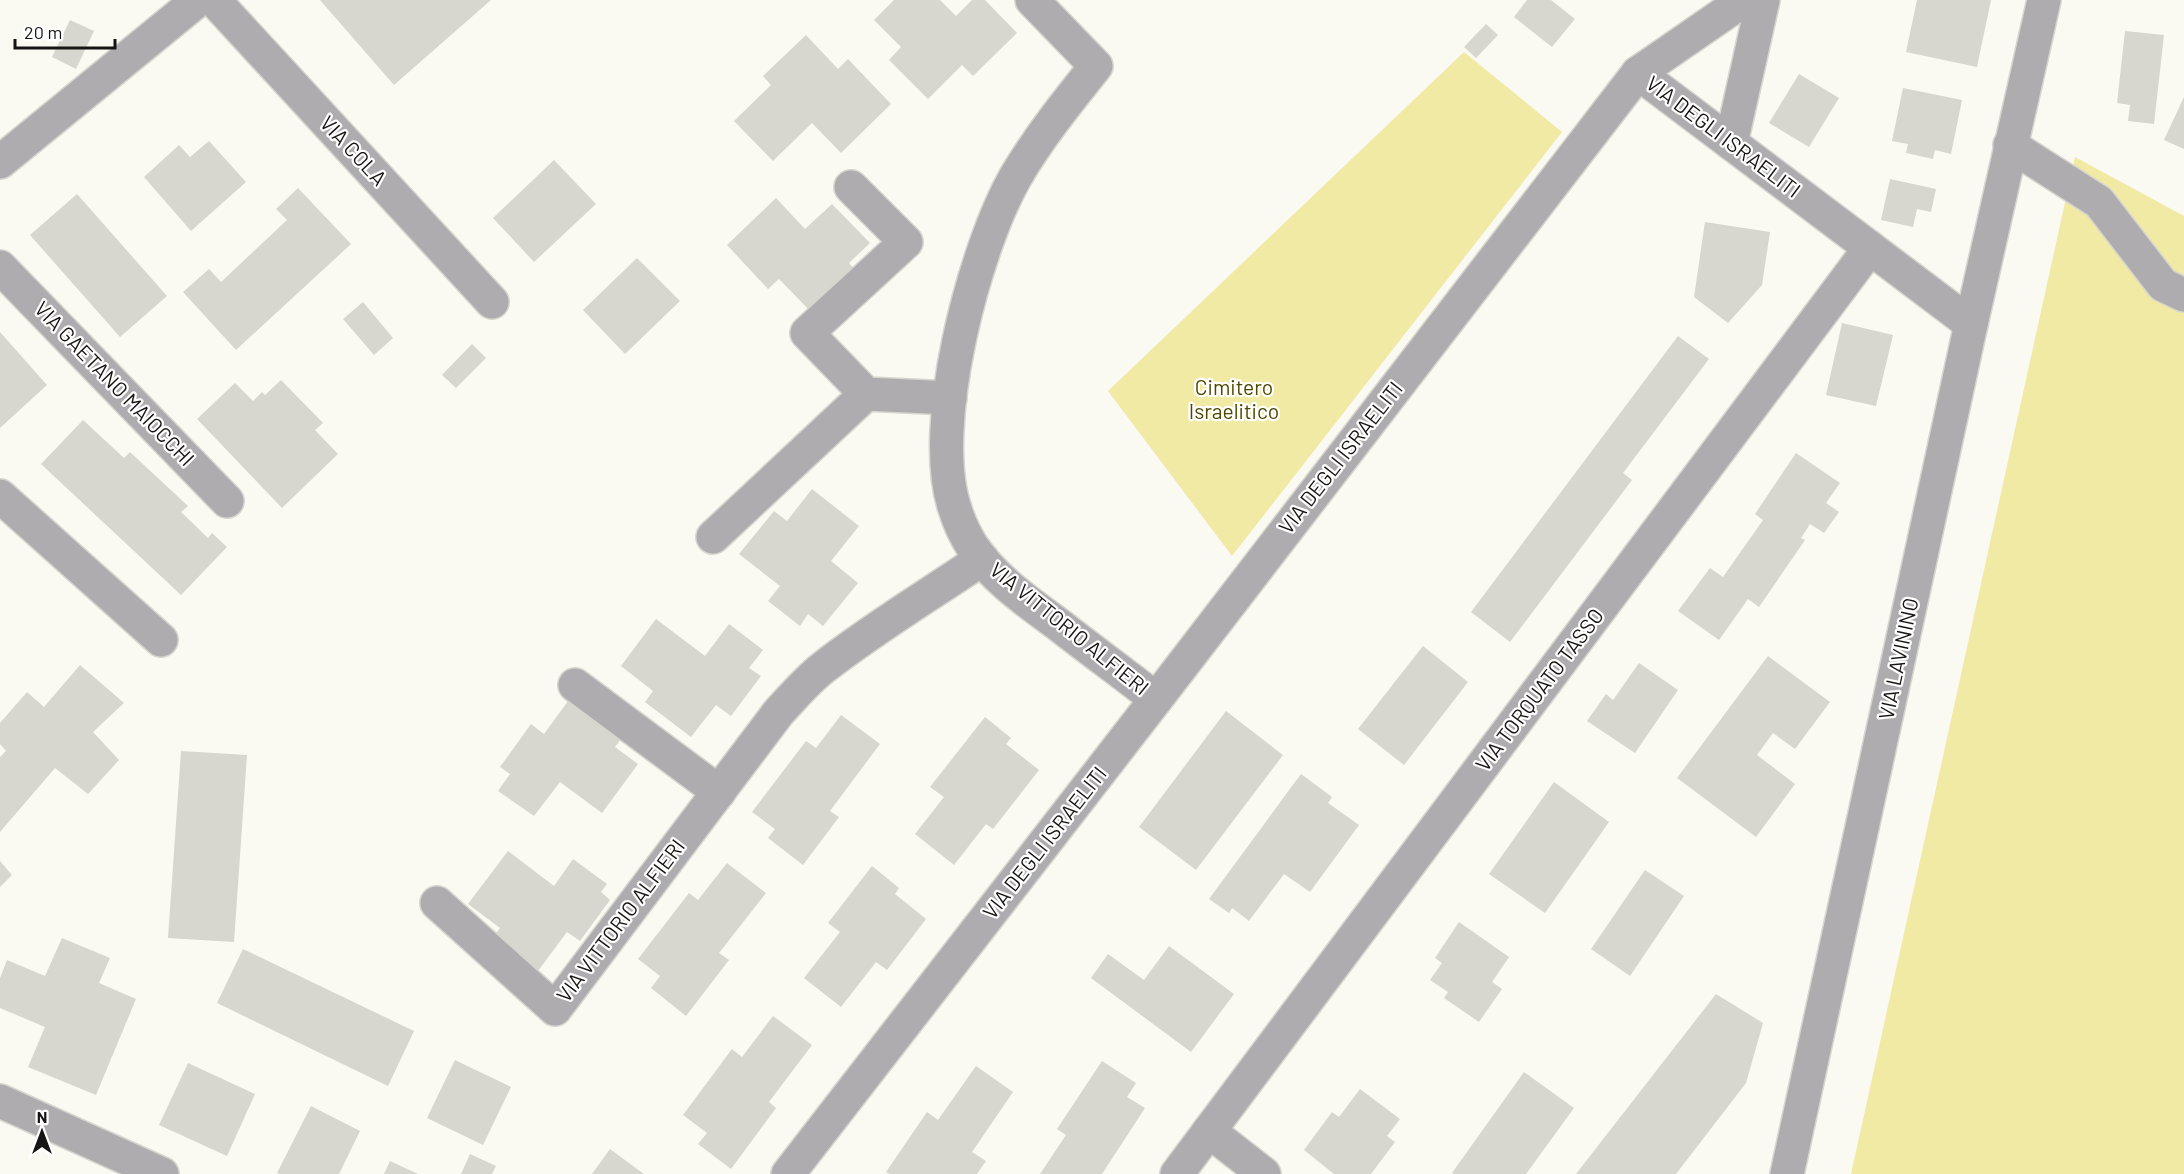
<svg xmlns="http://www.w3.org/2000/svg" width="2184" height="1174" font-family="Barlow,sans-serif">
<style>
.green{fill:#f1eaa4}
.building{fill:#d7d6cf}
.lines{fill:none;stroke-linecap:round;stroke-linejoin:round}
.minor-casing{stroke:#d6d5ce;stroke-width:36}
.minor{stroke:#afacaf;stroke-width:33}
.labels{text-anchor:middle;stroke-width:4.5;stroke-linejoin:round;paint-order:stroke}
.street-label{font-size:21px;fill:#161513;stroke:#fff}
.park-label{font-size:21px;fill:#4f4802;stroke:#fff}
</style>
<rect width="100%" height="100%" fill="#faf9f2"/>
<g class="green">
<polygon points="1464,52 1562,132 1232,556 1108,391"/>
<polygon points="2075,157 2184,216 2184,1174 1851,1174"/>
</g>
<g class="building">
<polygon points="320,0 491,0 394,85"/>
<polygon points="894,0 940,0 956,16 972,0 985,0 1017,33 973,76 962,65 928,99 889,60 901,47 874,20"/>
<polygon points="1527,0 1551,0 1575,19 1552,47 1514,17"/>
<polygon points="1917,0 1991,0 1977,67 1906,52"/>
<polygon points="70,20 94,31 76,69 52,57"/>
<polygon points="1486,24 1498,35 1476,58 1464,47"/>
<polygon points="2125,31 2164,35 2154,124 2128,121 2130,105 2117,103"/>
<polygon points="806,35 838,69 848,59 891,104 841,153 812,123 773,161 734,121 771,85 763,76"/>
<polygon points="1799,74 1839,98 1809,147 1769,123"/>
<polygon points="1903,88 1962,100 1951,154 1935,150 1933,159 1906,153 1908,144 1892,141"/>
<polygon points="2184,97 2184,149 2164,140"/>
<polygon points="209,141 246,182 191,231 144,177 179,145 190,157"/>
<polygon points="554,160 596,204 534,262 493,218"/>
<polygon points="1890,179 1936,189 1931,212 1917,209 1913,227 1881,220"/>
<polygon points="298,188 351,244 236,350 183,292 209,269 221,282 287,220 276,209"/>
<polygon points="77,194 167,296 120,337 30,235"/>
<polygon points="776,198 805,229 832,204 870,243 849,263 856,271 812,313 779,279 768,289 727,245"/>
<polygon points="1705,222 1770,232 1762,285 1728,323 1694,297"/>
<polygon points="637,258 680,301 625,354 583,310"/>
<polygon points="363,302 393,338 374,355 343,319"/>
<polygon points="1842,323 1893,335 1876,406 1826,395"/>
<polygon points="0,332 47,385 0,428"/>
<polygon points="1678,336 1709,359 1623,473 1632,480 1510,642 1471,612"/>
<polygon points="472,344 486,358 456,388 442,375"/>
<polygon points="281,380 323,423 315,430 338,454 282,508 197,419 235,383 253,401 262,392 265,395"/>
<polygon points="83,420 124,458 130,452 188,506 181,512 208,538 212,533 227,547 181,595 41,464"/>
<polygon points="1796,453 1840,483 1826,503 1839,512 1824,533 1810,524 1801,538 1805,540 1759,607 1748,599 1719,640 1678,611 1710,568 1723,577 1763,520 1755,514"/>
<polygon points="812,489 859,526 831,561 858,583 823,626 808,614 800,626 768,601 780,586 739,554 774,511 787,521"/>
<polygon points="656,619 705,656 729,624 763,650 749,668 761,676 731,716 716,705 691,737 645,702 653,691 621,666"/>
<polygon points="1423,646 1468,682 1404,765 1358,729"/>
<polygon points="1768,656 1830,702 1795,749 1773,733 1757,755 1795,784 1756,837 1677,778"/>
<polygon points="1639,663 1678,690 1635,753 1587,721 1606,694 1613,700"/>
<polygon points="80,665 124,703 93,732 119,760 88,794 55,768 0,832 0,757 6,751 0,744 0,723 27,692 44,707"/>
<polygon points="571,697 624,735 615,747 638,764 602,813 560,782 534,816 498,791 510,774 500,767 531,724 544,734"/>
<polygon points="1226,711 1283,755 1196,870 1139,827"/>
<polygon points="841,715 880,744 830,811 839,817 803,865 768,838 775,829 752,812 806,741 816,748"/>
<polygon points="985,717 1011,738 1006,744 1039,770 993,829 986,824 954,865 915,834 944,797 930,787"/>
<polygon points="181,751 247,755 234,942 168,938"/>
<polygon points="1301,774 1332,797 1328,803 1359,825 1310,892 1284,874 1249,921 1232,908 1229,913 1209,899"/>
<polygon points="1554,782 1609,822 1545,913 1489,874"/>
<polygon points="508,851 554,886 573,859 607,884 601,892 610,900 580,941 567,932 535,975 490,942 500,928 468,904"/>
<polygon points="0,861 12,875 0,887"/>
<polygon points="727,863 766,893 719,953 729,960 686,1016 651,988 660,976 638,959 689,893 698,900"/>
<polygon points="872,866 899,888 895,894 926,919 887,970 876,962 841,1007 804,978 840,932 828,923"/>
<polygon points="1645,870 1684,896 1630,976 1591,949"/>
<polygon points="1459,922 1509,957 1492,982 1502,989 1479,1022 1444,998 1448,992 1430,980 1442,963 1435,958"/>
<polygon points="62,938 110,958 99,983 136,999 96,1095 28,1067 45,1027 0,1008 0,978 7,960 45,976"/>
<polygon points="1169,946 1234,994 1191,1052 1091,978 1108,954 1144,980"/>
<polygon points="243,949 414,1031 388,1086 217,1003"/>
<polygon points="1716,994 1763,1023 1746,1083 1676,1174 1576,1174"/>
<polygon points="773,1016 812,1045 769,1102 776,1108 731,1169 698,1144 707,1133 683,1115 732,1049 742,1057"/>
<polygon points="455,1060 511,1087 483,1145 427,1118"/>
<polygon points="1102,1061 1136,1083 1127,1097 1145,1108 1102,1174 1040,1174 1066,1135 1057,1129"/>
<polygon points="188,1063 255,1094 227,1156 159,1125"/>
<polygon points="976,1066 1013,1092 972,1152 986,1161 977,1174 889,1174 886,1172 927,1112 938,1120"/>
<polygon points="1524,1072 1574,1108 1526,1174 1454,1174 1452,1173"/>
<polygon points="1360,1089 1400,1119 1387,1136 1395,1142 1371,1174 1334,1174 1304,1150 1332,1112 1339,1117"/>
<polygon points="311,1106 360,1131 339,1174 279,1174 277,1173"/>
<polygon points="610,1149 637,1169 644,1174 592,1174"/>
<polygon points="470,1154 496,1166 492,1174 461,1174"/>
<polygon points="390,1161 418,1174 384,1174"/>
</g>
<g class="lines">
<g class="minor-casing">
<g id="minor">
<polyline points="214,0 492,302"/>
<path d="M1032 0 1096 66C1068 101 1039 137 1016 176 974 249 927 428 955 509 959 522 965 535 972 546 994 579 1028 602 1059 625 1091 650 1124 674 1156 699"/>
<polyline points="1638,73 1971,324"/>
<polyline points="1731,143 1763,0"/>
<polyline points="2010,145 2099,202 2163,285 2184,295"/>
<polyline points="0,162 198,0"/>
<polyline points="851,187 906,242 807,333 866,394 950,398"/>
<polyline points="0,267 227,501"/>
<polyline points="0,496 161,640"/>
<polyline points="713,537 866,394"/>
<polyline points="575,685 719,792"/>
<path d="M437 903 555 1009 778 713C793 697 807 680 824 667 874 628 929 595 982 559"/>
<polyline points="0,1101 162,1174"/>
<polyline points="1209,1131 1264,1174"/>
<polyline points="788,1174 1164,689 1638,73 1744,0"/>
<polyline points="1177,1174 1870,248"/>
<polyline points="1787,1174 1971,324 2044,0"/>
</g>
</g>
<use href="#minor" class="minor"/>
</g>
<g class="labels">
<g class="street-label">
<text transform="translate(1723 137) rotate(37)" y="7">VIA DEGLI ISRAELITI</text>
<text transform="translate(353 151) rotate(47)" y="7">VIA COLA</text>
<text transform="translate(114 384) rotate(46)" y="7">VIA GAETANO MAIOCCHI</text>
<text transform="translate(1341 458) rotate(-52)" y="7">VIA DEGLI ISRAELITI</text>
<text transform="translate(1069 629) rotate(39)" y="7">VIA VITTORIO ALFIERI</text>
<text transform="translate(1899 659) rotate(-78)" y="7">VIA LAVININO</text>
<text transform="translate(1540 690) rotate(-53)" y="7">VIA TORQUATO TASSO</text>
<text transform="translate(1045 843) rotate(-52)" y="7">VIA DEGLI ISRAELITI</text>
<text transform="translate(621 921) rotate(-53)" y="7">VIA VITTORIO ALFIERI</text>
</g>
<g class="park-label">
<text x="1234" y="395">Cimitero<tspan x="1234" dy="24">Israelitico</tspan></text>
</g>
</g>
<g transform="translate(42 1132)" stroke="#ffffff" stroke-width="4.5" paint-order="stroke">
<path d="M0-4.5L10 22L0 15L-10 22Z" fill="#161513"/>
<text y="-9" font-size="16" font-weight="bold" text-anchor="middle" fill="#161513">N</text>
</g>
<path d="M15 39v9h100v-9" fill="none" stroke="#161513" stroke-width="3"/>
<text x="24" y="39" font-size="18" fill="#161513" stroke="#ffffff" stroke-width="4.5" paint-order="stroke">20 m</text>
</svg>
